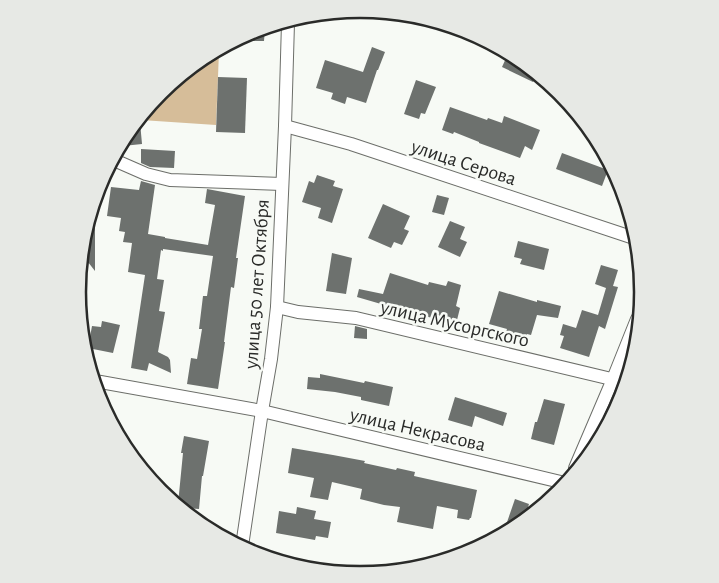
<svg xmlns="http://www.w3.org/2000/svg" width="719" height="583" font-family="'Alegreya Sans',sans-serif">
<style>
.forest{fill:#d6bd99}
.building{fill:#6d716e}
.lines{fill:none;stroke-linecap:round;stroke-linejoin:round}
.street-casing{stroke:#6c6e69;stroke-width:14}
.street{stroke:#fff;stroke-width:12}
.labels{text-anchor:middle;stroke-width:5;stroke-linejoin:round;paint-order:stroke}
.street-label{font-size:20px;fill:#2a2b29;stroke:#f7faf5}
.rim{fill:none;stroke:#2a2b29;stroke-width:2.5}
</style>
<rect width="100%" height="100%" fill="#f7faf5"/>
<polygon class="forest" points="219,52 216,125 141,120 160,91"/>
<g class="building">
<polygon points="265,28 264,41 249,41 250,31"/>
<polygon points="372,47 385,52 378,70 377,70 366,103 347,97 345,104 331,99 333,93 316,88 325,60 363,72"/>
<polygon points="507,56 537,76 533,82 502,67"/>
<polygon points="218,77 247,78 245,133 216,132"/>
<polygon points="416,80 436,87 425,114 421,113 419,119 404,114"/>
<polygon points="450,107 487,120 488,118 502,123 504,116 540,130 532,150 525,146 520,158 479,143 479,142 454,132 453,134 442,130"/>
<polygon points="140,122 142,144 123,146"/>
<polygon points="141,149 175,151 174,168 150,167 141,163"/>
<polygon points="562,153 608,170 602,186 556,169"/>
<polygon points="317,175 335,181 333,186 343,189 332,223 318,218 321,208 302,202 309,181 314,183"/>
<polygon points="141,181 155,185 148,234 165,237 165,238 208,245 215,205 205,203 207,189 245,196 236,258 238,258 234,288 231,287 224,342 225,342 218,389 187,384 191,358 197,359 202,329 199,329 203,296 207,296 213,256 163,249 163,251 161,250 157,279 164,280 159,311 165,312 158,352 168,357 170,360 171,373 149,363 147,371 131,368 145,275 128,272 132,243 123,242 125,232 119,231 121,218 107,216 111,187 139,190"/>
<polygon points="437,195 449,198 444,215 432,212"/>
<polygon points="383,204 410,216 404,229 409,231 402,245 394,242 391,248 368,238"/>
<polygon points="450,221 465,227 460,239 467,242 460,257 438,247"/>
<polygon points="90,227 95,228 95,271 84,257"/>
<polygon points="518,241 549,249 544,270 520,264 522,259 514,257"/>
<polygon points="332,253 352,258 346,294 326,291"/>
<polygon points="601,265 618,270 613,286 618,287 605,329 599,326 589,357 560,348 564,336 560,335 563,324 576,328 582,310 598,315 606,288 595,284"/>
<polygon points="390,273 428,285 429,282 446,286 448,281 461,285 456,306 460,308 456,324 405,311 357,297 359,289 383,294"/>
<polygon points="499,291 537,302 537,300 561,306 558,318 537,315 531,335 527,334 525,341 505,335 507,329 489,324"/>
<polygon points="102,321 120,325 113,353 88,348 92,326 101,327"/>
<polygon points="355,326 367,329 367,339 354,338"/>
<polygon points="320,374 364,383 365,381 393,387 389,406 361,400 361,397 335,392 307,389 308,377 320,378"/>
<polygon points="455,397 507,413 503,426 475,416 472,427 448,420"/>
<polygon points="544,399 565,404 554,445 531,439 535,422 537,422"/>
<polygon points="184,436 209,441 203,476 202,476 199,509 185,508 178,504 183,453 181,453"/>
<polygon points="292,448 333,455 365,461 364,463 396,470 397,468 415,472 414,476 477,490 471,518 470,518 469,520 457,518 458,510 437,506 433,529 397,522 400,507 384,505 360,499 362,489 332,482 328,500 310,497 314,478 288,473"/>
<polygon points="515,499 529,504 526,514 505,528"/>
<polygon points="297,507 316,511 314,519 331,522 328,538 316,536 315,540 276,533 279,511 296,514"/>
</g>
<g class="lines">
<g class="street-casing">
<g id="street">
<polyline points="285,126 351,144 631,237"/>
<polyline points="114,160 146,174 170,180 282,184"/>
<polyline points="277,307 298,312 356,318 624,382"/>
<polyline points="95,381 262,411 565,483"/>
<polyline points="575,468 613,379 637,319"/>
<polyline points="242,546 262,411 271,359 277,307 285,126 288,23"/>
</g>
</g>
<use href="#street" class="street"/>
</g>
<g class="labels">
<g class="street-label">
<text transform="translate(464 162) rotate(18)" y="7">улица Серова</text>
<text transform="translate(256 284) rotate(-86)" y="7">улица 50 лет Октября</text>
<text transform="translate(455 323) rotate(13)" y="7">улица Мусоргского</text>
<text transform="translate(418 429) rotate(13)" y="7">улица Некрасова</text>
</g>
</g>
<path d="M0 0H719V583H0ZM86 292a274 274 0 1 1 548 0a274 274 0 1 1-548 0Z" fill="#e7e9e5" fill-rule="evenodd"/>
<path class="rim" d="M86 292a274 274 0 1 1 548 0a274 274 0 1 1-548 0Z"/>
</svg>
